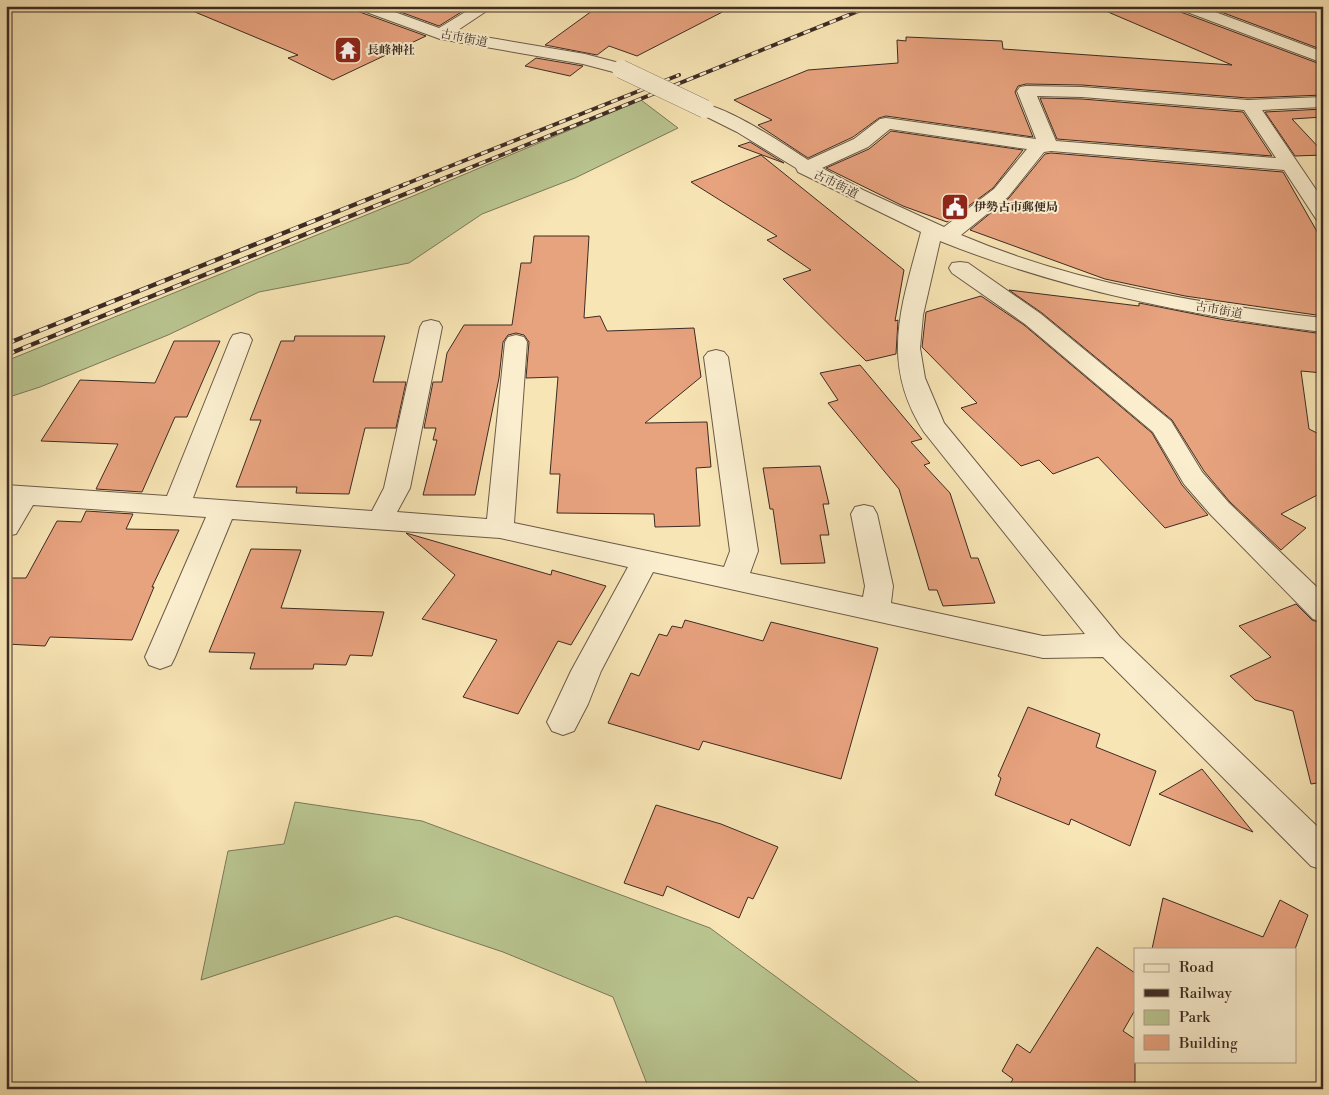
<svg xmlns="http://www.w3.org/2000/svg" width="1329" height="1095" font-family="'Libre Bodoni','Noto Serif JP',serif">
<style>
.green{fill:#b9c590;stroke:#7b785a}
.building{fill:#e7a27e;stroke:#3d2b23}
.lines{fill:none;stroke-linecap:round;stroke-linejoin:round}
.minor-casing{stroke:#6c5a48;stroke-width:2}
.minor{fill:#faeecf;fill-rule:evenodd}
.rail-far1-casing{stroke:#3d2b23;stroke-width:4}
.rail-casing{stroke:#3d2b23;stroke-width:4.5}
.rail-far1{stroke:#faeecf;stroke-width:2.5;stroke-dasharray:7;stroke-linecap:butt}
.rail{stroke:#faeecf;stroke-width:3;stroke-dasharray:9;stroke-linecap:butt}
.minor-bridge-casing{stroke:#6c5a48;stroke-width:19;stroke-linecap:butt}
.minor-bridge{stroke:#faeecf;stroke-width:18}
.labels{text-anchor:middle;stroke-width:4;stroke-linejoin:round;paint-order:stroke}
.far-street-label{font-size:12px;fill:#3d2b23;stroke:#faeecf}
.far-poi-label{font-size:12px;font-weight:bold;fill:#3d2b23;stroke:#faeecf;text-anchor:start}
</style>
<rect width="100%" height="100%" fill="#f8e5b5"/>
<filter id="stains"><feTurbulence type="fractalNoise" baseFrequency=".004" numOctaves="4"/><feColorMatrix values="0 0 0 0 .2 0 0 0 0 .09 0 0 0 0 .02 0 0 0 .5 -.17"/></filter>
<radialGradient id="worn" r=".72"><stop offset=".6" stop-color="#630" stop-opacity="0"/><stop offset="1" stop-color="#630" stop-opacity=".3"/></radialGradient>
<g class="green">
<polygon points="641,100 678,128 575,178 482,214 409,263 259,292 168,335 40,387 6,398 6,361 413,196"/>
<polygon points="295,802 422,821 710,928 928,1089 649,1089 613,997 503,952 396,916 201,980 228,851 284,844"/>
</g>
<g class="building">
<polygon points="353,6 357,11 426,36 333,80 288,58 298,55 183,7"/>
<polygon points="384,6 471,6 439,26"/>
<polygon points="622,6 734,6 637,56 609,46 597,55 545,45 596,8"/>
<polygon points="1094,6 1174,6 1178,11 1320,64 1317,65 1323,68 1323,95 1248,98 1082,85 1026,84 1018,86 1015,92 1033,137 886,116 879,118 853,137 808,158 758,125 772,120 734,100 808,70 898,63 897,40 906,41 906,37 1002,41 1003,49 1232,65"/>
<polygon points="1205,6 1323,6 1323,50"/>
<polygon points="536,58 583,66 570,76 525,66"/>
<polygon points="1040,98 1082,99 1243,112 1272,156 1057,139"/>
<polygon points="1323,109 1323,117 1292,119 1323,152 1323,155 1295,156 1265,112"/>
<polygon points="891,131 1023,150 993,188 947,222 903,206 826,168 869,149"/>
<polygon points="750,142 784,163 738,146"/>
<polygon points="1051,153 1283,172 1323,242 1323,316 1185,296 1105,279 970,230 1009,198 1045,154"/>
<polygon points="761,155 904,270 895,321 898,320 896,354 866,361 783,279 811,270 767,240 777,236 691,182"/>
<polygon points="534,236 589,236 584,318 600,316 607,331 694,328 701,377 645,423 707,422 711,467 696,468 700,526 655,527 654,514 557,513 560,474 550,474 558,377 526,378 529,342 524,335 516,333 508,335 503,342 499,378 475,495 423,495 437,440 433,440 436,428 424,428 433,382 442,382 447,353 464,325 512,325 521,263 531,263"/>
<polygon points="1009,290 1139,306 1139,303 1225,320 1323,334 1323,373 1301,371 1309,429 1323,436 1323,492 1281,514 1306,528 1281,550 1230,502 1204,471 1172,420 1042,313"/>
<polygon points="981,296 1024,325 1152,433 1182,485 1208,515 1165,528 1098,457 1053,474 1039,460 1021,466 961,408 977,403 922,347 926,312"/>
<polygon points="295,336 385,336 373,382 406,382 396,428 365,428 349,494 296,493 297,487 236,487 261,420 250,420 281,341 294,341"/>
<polygon points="174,341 220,341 187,417 175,417 142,492 96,489 118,444 41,441 80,380 155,383"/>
<polygon points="860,365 922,439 911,442 930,463 924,465 950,493 971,558 978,558 995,603 943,606 937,590 929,590 899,489 828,403 838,400 820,373"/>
<polygon points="820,466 829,504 823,504 829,535 820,535 825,563 781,564 773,509 770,509 763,468"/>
<polygon points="86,511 133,514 126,529 179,530 152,587 154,587 132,640 50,637 45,646 6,644 6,578 26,578 57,521 81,522"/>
<polygon points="406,533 551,575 552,570 606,586 571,645 558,641 518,714 463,697 497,640 422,619 455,575"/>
<polygon points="251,549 301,550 281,608 384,612 372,656 350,655 346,665 314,664 313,669 250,669 255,653 209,652"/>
<polygon points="1296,604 1312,620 1323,624 1323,782 1311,784 1293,711 1255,700 1230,676 1271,657 1239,626"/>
<polygon points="685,620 763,641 771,622 878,648 841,779 703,741 699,750 608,723 631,673 639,676 659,634 667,636 672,626 682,628"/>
<polygon points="1028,707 1100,734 1096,747 1156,771 1130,846 1071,819 1069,825 995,795 1001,778 998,776"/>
<polygon points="1202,769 1253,832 1159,794"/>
<polygon points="656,805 721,824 778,847 753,899 748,897 739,918 667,886 663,896 624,883"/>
<polygon points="1163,898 1263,937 1280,900 1308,915 1295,949 1152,949"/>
<polygon points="1097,947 1135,973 1135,1010 1123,1031 1135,1039 1135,1089 1007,1089 1013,1079 1002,1071 1017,1044 1030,1053"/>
</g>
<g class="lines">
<g class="minor-casing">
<g id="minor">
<polygon points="355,6 378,6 439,28 475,6 494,6 455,32 585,54 627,65 629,69 627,73 621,74 583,64 440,39 358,9"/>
<polygon points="1176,6 1199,6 1323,52 1323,63 1179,9"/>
<path d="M1026 86 1082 87 1248 100 1323 97V107L1262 110 1323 200V221L1316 219 1284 170 1051 151 1044 152 1008 197 961 235C1074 283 1201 304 1323 318V332C1192 316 1062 290 940 241L923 315 920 348 925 378 944 423 1120 637 1323 832V870L1311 866 1103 657 1043 658 653 572 601 671 588 704 574 731 563 735 552 731 547 722 571 671 628 567 500 538 232 519 175 657 171 665 160 669 149 665 145 657 206 517 33 505 16 534 6 536V485L167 496 230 340 233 335 241 333 249 335 252 340 193 498 372 511 384 488 420 327 423 322 431 320 439 322 442 327 410 488 397 512 487 519 505 342 508 337 516 335 524 337 527 342 514 523 724 567 730 551 704 357 708 352 716 350 724 352 728 357 758 551 750 573 863 597 865 586 851 514 855 507 864 505 873 507 877 514 893 586 891 603 1043 636 1085 634 924 432C879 362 902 305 921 232L798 172 796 168 737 132 699 113 696 109 699 105C719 100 788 147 808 160L854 139 880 119 886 118 1036 139 1017 91 1020 87ZM1037 96 1082 97 1244 110 1276 158 1056 141ZM890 129 1027 149 994 189 944 227 863 190 822 168 868 147Z"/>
<polygon points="960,262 968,263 1041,314 1171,421 1202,472 1229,503 1323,593 1323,622 1313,619 1211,515 1184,484 1153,432 1025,324 952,273 949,268 952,263"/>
</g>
</g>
<use href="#minor" class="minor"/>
<g class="rail-far1-casing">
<g id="rail-far1">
<polyline points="403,185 679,75"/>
<polyline points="427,185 871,6"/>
</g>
</g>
<g class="rail-casing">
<g id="rail">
<polyline points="6,344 406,184"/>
<polyline points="6,355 430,184"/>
</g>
</g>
<use href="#rail-far1" class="rail-far1"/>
<use href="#rail" class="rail"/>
<g class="minor-bridge-casing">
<polyline id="minor-bridge" points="621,69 705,109"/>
</g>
<use href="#minor-bridge" class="minor-bridge"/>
</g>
<defs>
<g id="temple-square" transform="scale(1.4375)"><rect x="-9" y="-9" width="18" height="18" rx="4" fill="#8f2418" stroke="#faeecf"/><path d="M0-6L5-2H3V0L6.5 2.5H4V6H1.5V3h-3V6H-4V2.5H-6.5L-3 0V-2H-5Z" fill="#fff"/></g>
<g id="civic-square" transform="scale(1.4375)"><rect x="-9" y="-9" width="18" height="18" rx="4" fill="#8f2418" stroke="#faeecf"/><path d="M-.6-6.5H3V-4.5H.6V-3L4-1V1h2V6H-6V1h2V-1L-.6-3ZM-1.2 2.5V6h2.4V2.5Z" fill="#fff"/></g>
</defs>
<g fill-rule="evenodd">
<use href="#temple-square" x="348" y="50"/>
<use href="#civic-square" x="955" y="207"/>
</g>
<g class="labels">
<g class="far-street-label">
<text transform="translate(464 38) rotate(11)" y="4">古市街道</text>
<text transform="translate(836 184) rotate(27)" y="4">古市街道</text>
<text transform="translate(1219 310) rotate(10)" y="4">古市街道</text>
</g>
<g class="far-poi-label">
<text x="367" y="54">長峰神社</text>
<text x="974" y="211">伊勢古市郵便局</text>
</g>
</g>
<rect width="1329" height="1095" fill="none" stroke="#f8e5b5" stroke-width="25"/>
<rect x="8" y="8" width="1314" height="1080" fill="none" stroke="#3d2b23" stroke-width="2.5"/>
<rect x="12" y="12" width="1304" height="1070" fill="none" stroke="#3d2b23"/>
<rect x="1134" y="948" width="162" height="115" fill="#faeecf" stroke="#aea08a"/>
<rect x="1144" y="964" width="25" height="8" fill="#faeecf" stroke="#aea08a"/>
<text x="1179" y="972" font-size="15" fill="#3d2b23">Road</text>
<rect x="1144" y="989" width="25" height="8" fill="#3d2b23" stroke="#aea08a"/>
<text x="1179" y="998" font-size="15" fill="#3d2b23">Railway</text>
<rect x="1144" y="1010" width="25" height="15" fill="#b9c590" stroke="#aea08a"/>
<text x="1179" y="1022" font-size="15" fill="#3d2b23">Park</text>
<rect x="1144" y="1035" width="25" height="15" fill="#e7a27e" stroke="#aea08a"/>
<text x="1179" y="1048" font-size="15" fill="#3d2b23">Building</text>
<rect width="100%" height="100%" filter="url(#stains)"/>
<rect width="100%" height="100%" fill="url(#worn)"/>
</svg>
